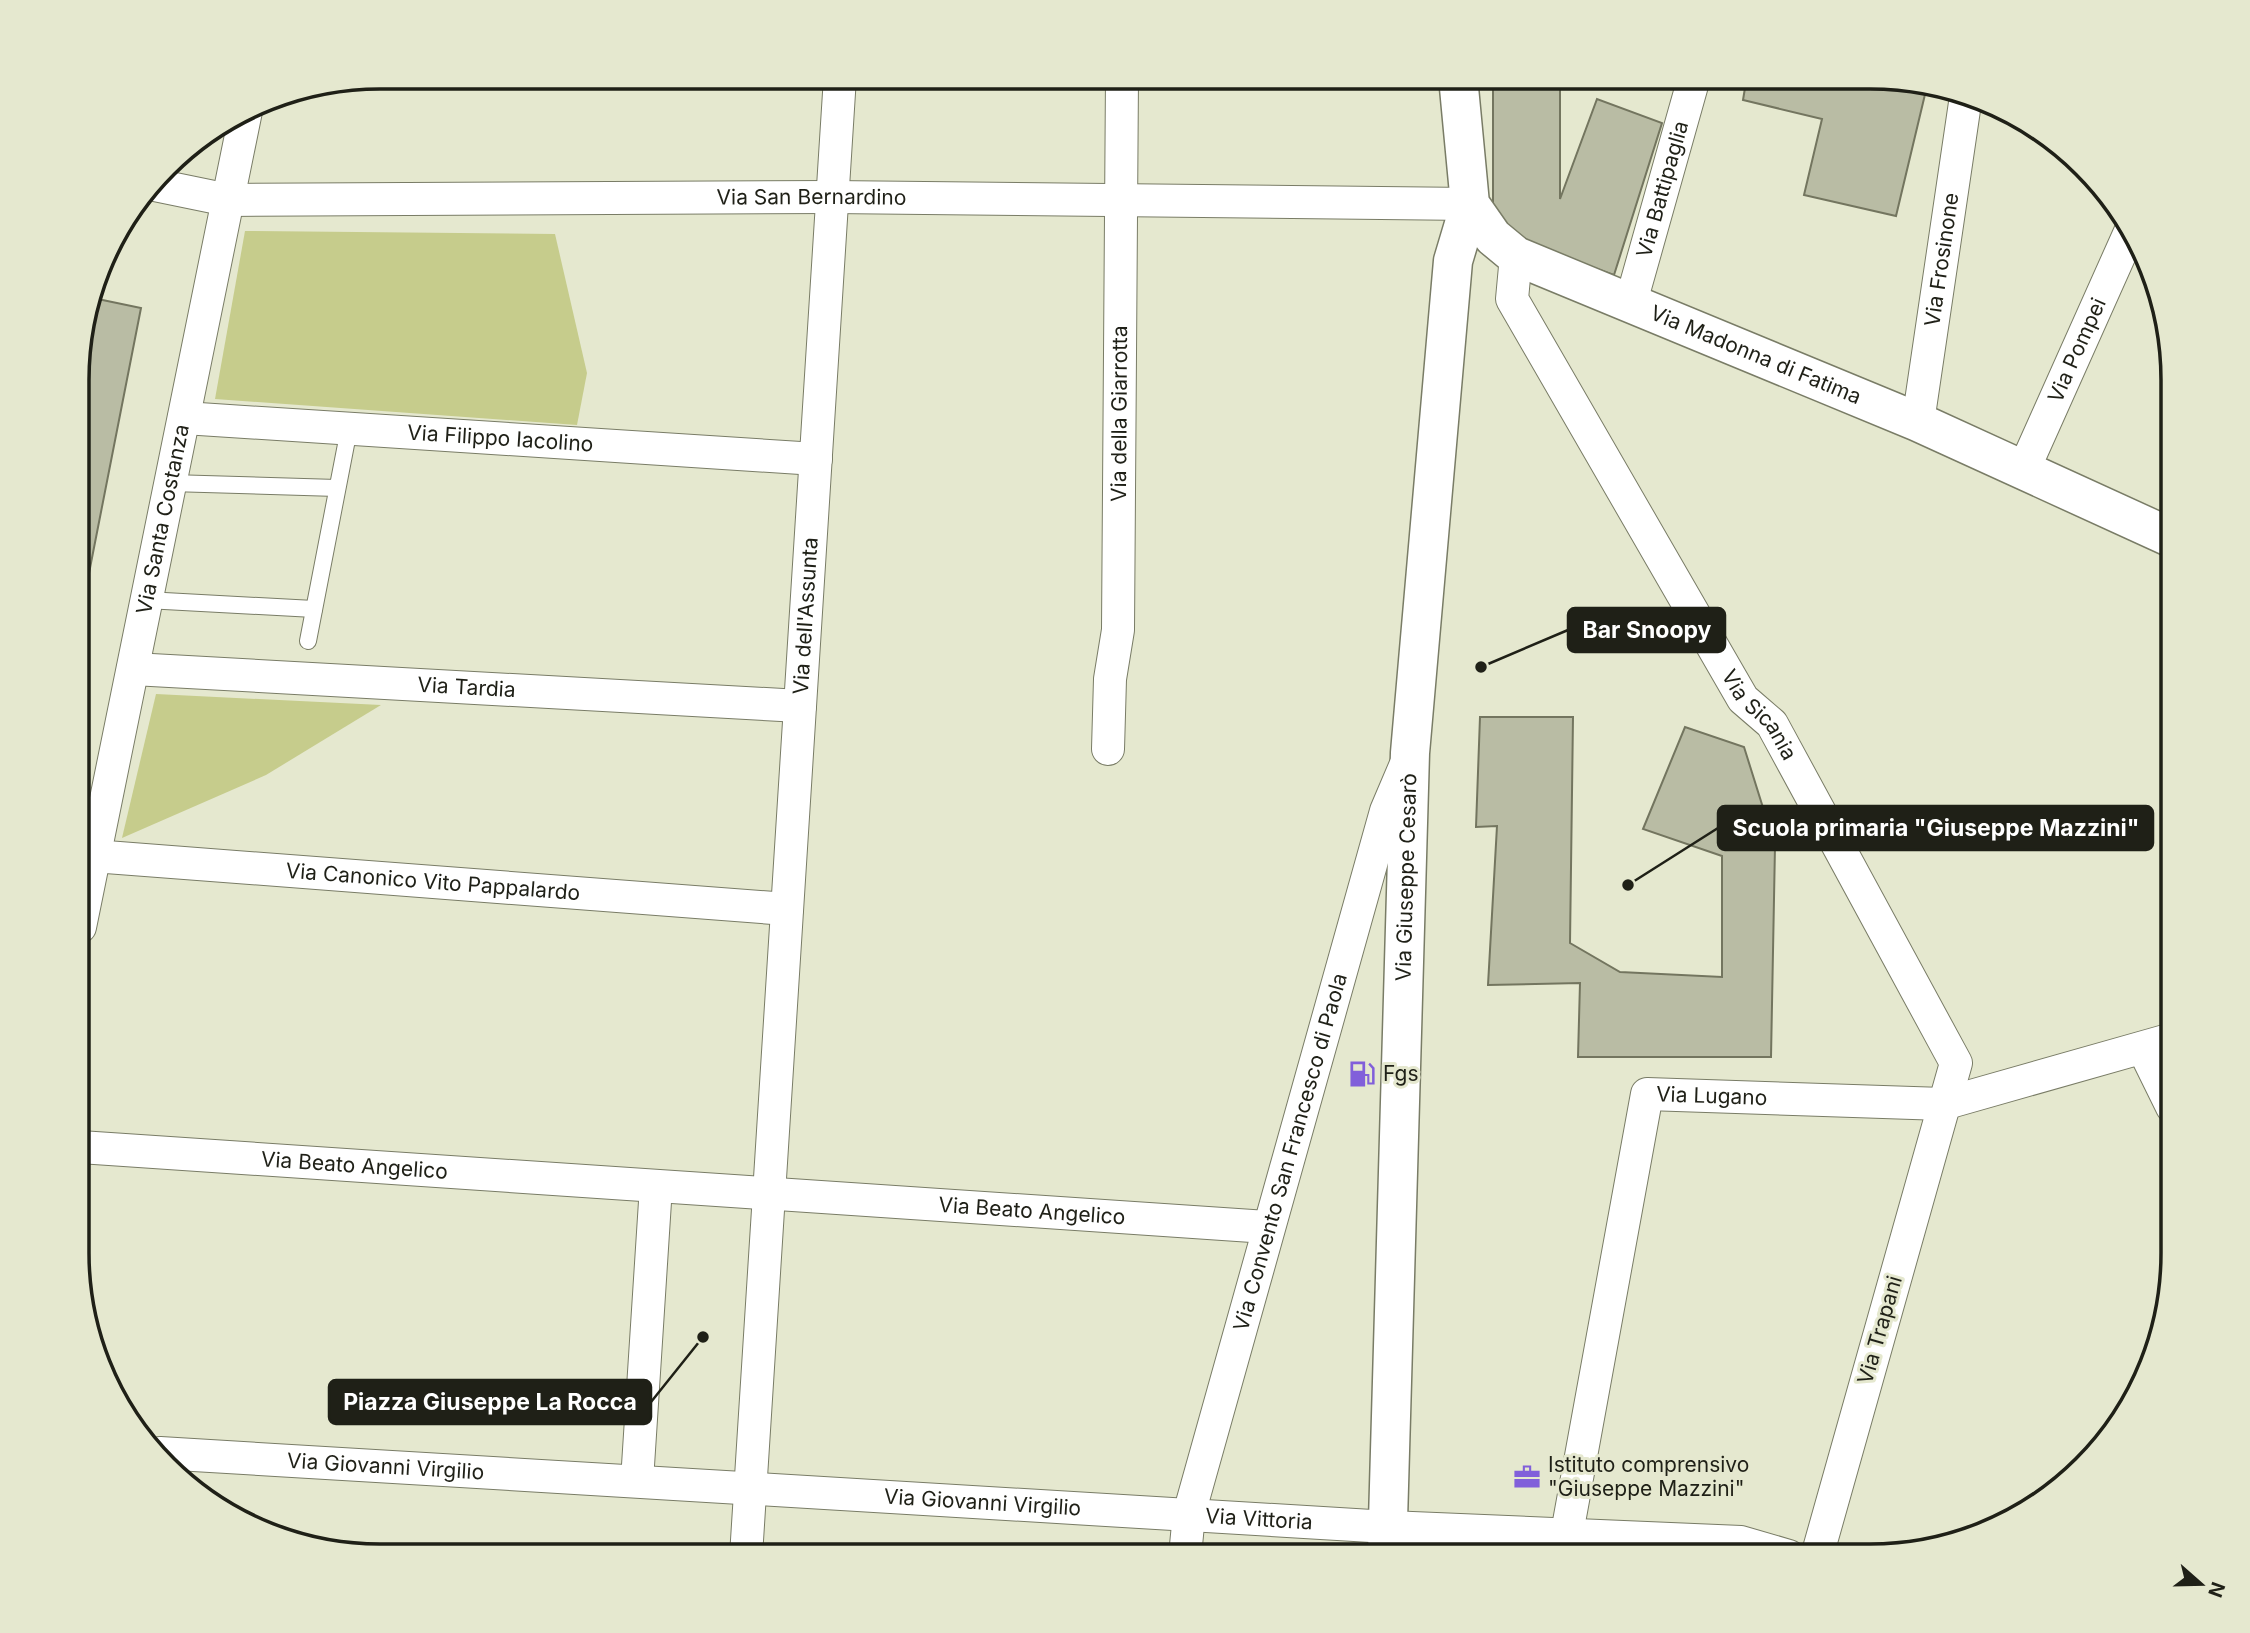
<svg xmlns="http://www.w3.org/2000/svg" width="2250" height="1633" font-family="Inter,sans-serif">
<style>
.green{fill:#c6cc8c}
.building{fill:#b9bca4;stroke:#73755f;stroke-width:2}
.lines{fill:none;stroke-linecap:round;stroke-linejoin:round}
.lane-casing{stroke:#797c66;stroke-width:18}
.street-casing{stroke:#797c66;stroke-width:34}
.secondary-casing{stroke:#797c66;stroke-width:41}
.lane{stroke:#fff;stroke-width:16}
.street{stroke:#fff;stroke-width:32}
.secondary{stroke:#fff;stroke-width:38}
.labels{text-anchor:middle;stroke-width:6;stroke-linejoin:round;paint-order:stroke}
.street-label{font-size:21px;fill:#1f2017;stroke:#e5e8cf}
.poi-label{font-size:21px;fill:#1f2017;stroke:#e5e8cf;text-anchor:start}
.rim{fill:none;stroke:#1f2017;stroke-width:3.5}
.leader{fill:none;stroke:#1f2017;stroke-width:2.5}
.callout-dot{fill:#1f2017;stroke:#e5e8cf;stroke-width:2.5}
.callout{fill:#1f2017;stroke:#1f2017;stroke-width:2.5}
.callout-label{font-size:23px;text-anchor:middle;font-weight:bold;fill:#fff}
</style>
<rect width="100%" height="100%" fill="#e5e8cf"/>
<g class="green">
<polygon points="245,231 555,234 587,373 577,425 215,399"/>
<polygon points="156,694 381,705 266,775 122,838"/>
</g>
<g class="building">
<polygon points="1493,77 1560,77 1560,199 1597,99 1662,123 1614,275 1493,232"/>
<polygon points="1726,78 1889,78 1927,86 1896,216 1804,195 1822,119 1743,100 1745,88 1724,84"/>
<polygon points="93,298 141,308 80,619 80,341"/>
<polygon points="1480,717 1573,717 1570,943 1620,972 1722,977 1722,856 1643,829 1685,727 1744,747 1775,846 1771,1057 1578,1057 1580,983 1488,985 1497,826 1476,827"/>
</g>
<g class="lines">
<g class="lane-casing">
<g id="lane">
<polyline points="170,483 337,488"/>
<polyline points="146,600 314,609"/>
<polyline points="308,641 349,429"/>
</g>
</g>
<g class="street-casing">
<g id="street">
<path id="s1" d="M155 185 228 200 832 197 1470 204"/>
<path id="s2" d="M1516 256 1512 299 1743 699 1772 724 1956 1063 1817 1556"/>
<path id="s3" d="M1631 302 1694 78"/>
<path id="s4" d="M184 418 816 459"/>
<path id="s5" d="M1918 422 1966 96"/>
<path id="s6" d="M2024 469 2130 232"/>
<path id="s7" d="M133 669 800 706"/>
<path id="s8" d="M1108 749 1110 679 1118 630 1122 77"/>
<path id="s9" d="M80 855 787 909"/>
<path id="s10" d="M80 927 246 111"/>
<polyline points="2143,1048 2172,1107"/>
<path id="s11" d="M80 1147 1267 1227"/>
<path id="s12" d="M160 1453 1388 1527 1741 1542 1789 1556"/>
<polyline points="637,1481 656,1186"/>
<path id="s13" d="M1567 1533 1647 1094 1943 1104 2172 1039"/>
<path id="s14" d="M746 1556 840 77"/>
<path id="s15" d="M1185 1556 1189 1514 1386 811 1406 764"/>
</g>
</g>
<g class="secondary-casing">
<g id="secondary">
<path id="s16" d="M1458 77 1470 204 1493 237 1516 256 1918 422 2172 538"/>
<path id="s17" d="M1387 1556 1410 753 1453 261 1470 204"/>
</g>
</g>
<use href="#lane" class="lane"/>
<use href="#street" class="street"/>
<use href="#secondary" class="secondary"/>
</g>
<defs>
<g id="fuel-bare" transform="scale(2.1)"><path d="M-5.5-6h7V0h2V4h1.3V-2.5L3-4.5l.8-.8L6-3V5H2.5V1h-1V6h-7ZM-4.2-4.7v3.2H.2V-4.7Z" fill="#815fda" stroke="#e5e8cf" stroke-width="2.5" paint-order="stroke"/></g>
<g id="office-bare" transform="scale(2.1)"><path d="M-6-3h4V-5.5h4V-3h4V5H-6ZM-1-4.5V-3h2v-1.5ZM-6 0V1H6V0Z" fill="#815fda" stroke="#e5e8cf" stroke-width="2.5" paint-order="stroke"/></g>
</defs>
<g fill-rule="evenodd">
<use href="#fuel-bare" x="1362" y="1074"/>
<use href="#office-bare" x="1527" y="1477"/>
</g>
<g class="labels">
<g class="street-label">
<text dy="7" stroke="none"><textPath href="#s3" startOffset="117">Via Battipaglia</textPath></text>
<text dy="7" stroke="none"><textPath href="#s1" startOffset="658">Via San Bernardino</textPath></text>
<text dy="7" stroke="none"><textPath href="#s5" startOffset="164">Via Frosinone</textPath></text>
<text dy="7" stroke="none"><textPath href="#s6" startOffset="130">Via Pompei</textPath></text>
<text dy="7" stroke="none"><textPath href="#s16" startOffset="457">Via Madonna di Fatima</textPath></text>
<text dy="7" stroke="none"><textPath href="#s8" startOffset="336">Via della Giarrotta</textPath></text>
<text dy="7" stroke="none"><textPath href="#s4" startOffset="317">Via Filippo Iacolino</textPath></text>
<text dy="7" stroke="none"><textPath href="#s10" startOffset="416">Via Santa Costanza</textPath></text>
<text dy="7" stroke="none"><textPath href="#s14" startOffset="942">Via dell'Assunta</textPath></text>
<text dy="7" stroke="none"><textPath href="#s7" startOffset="334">Via Tardia</textPath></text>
<text dy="7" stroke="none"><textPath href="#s2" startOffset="528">Via Sicania</textPath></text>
<text dy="7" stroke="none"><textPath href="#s17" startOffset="679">Via Giuseppe Cesarò</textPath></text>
<text dy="7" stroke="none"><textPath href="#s9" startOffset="354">Via Canonico Vito Pappalardo</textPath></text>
<text dy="7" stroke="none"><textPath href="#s13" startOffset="511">Via Lugano</textPath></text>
<text dy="7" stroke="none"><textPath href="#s15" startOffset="418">Via Convento San Francesco di Paola</textPath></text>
<text dy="7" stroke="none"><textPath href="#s11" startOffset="275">Via Beato Angelico</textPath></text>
<text dy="7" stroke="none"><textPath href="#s11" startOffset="954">Via Beato Angelico</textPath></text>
<text transform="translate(1880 1330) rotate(-74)" y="7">Via Trapani</text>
<text dy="7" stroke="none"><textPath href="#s12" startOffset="226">Via Giovanni Virgilio</textPath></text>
<text dy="7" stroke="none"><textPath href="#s12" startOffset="824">Via Giovanni Virgilio</textPath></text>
<text dy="7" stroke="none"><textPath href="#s12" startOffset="1101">Via Vittoria</textPath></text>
</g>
<g class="poi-label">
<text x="1383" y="1081">Fgs</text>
<text x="1548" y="1472">Istituto comprensivo<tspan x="1548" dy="24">"Giuseppe Mazzini"</tspan></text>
</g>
</g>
<path d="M0 0H2250V1633H0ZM380 89H1870A291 291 0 0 1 2161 380V1253A291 291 0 0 1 1870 1544H380A291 291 0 0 1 89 1253V380A291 291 0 0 1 380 89Z" fill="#e5e8cf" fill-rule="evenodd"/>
<path class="rim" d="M380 89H1870A291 291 0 0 1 2161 380V1253A291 291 0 0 1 1870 1544H380A291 291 0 0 1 89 1253V380A291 291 0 0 1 380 89Z"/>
<path class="leader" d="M1481 667L1568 630M1628 885L1718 828M703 1337L651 1402"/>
<g class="callout-dot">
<circle cx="1481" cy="667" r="7"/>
<circle cx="1628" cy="885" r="7"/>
<circle cx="703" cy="1337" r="7"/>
</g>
<g class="callout">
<rect x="1568" y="608" width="157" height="44" rx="7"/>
<rect x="1718" y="806" width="435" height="44" rx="7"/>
<rect x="329" y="1380" width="322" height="44" rx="7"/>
</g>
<g class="callout-label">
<text x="1647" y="638">Bar Snoopy</text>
<text x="1936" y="836">Scuola primaria "Giuseppe Mazzini"</text>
<text x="490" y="1410">Piazza Giuseppe La Rocca</text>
</g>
<g transform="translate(2201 1584) rotate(110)" stroke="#e5e8cf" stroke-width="5" paint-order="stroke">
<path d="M0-5L12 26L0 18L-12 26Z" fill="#1f2017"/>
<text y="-10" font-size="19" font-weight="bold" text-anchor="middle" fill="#1f2017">N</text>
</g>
</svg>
